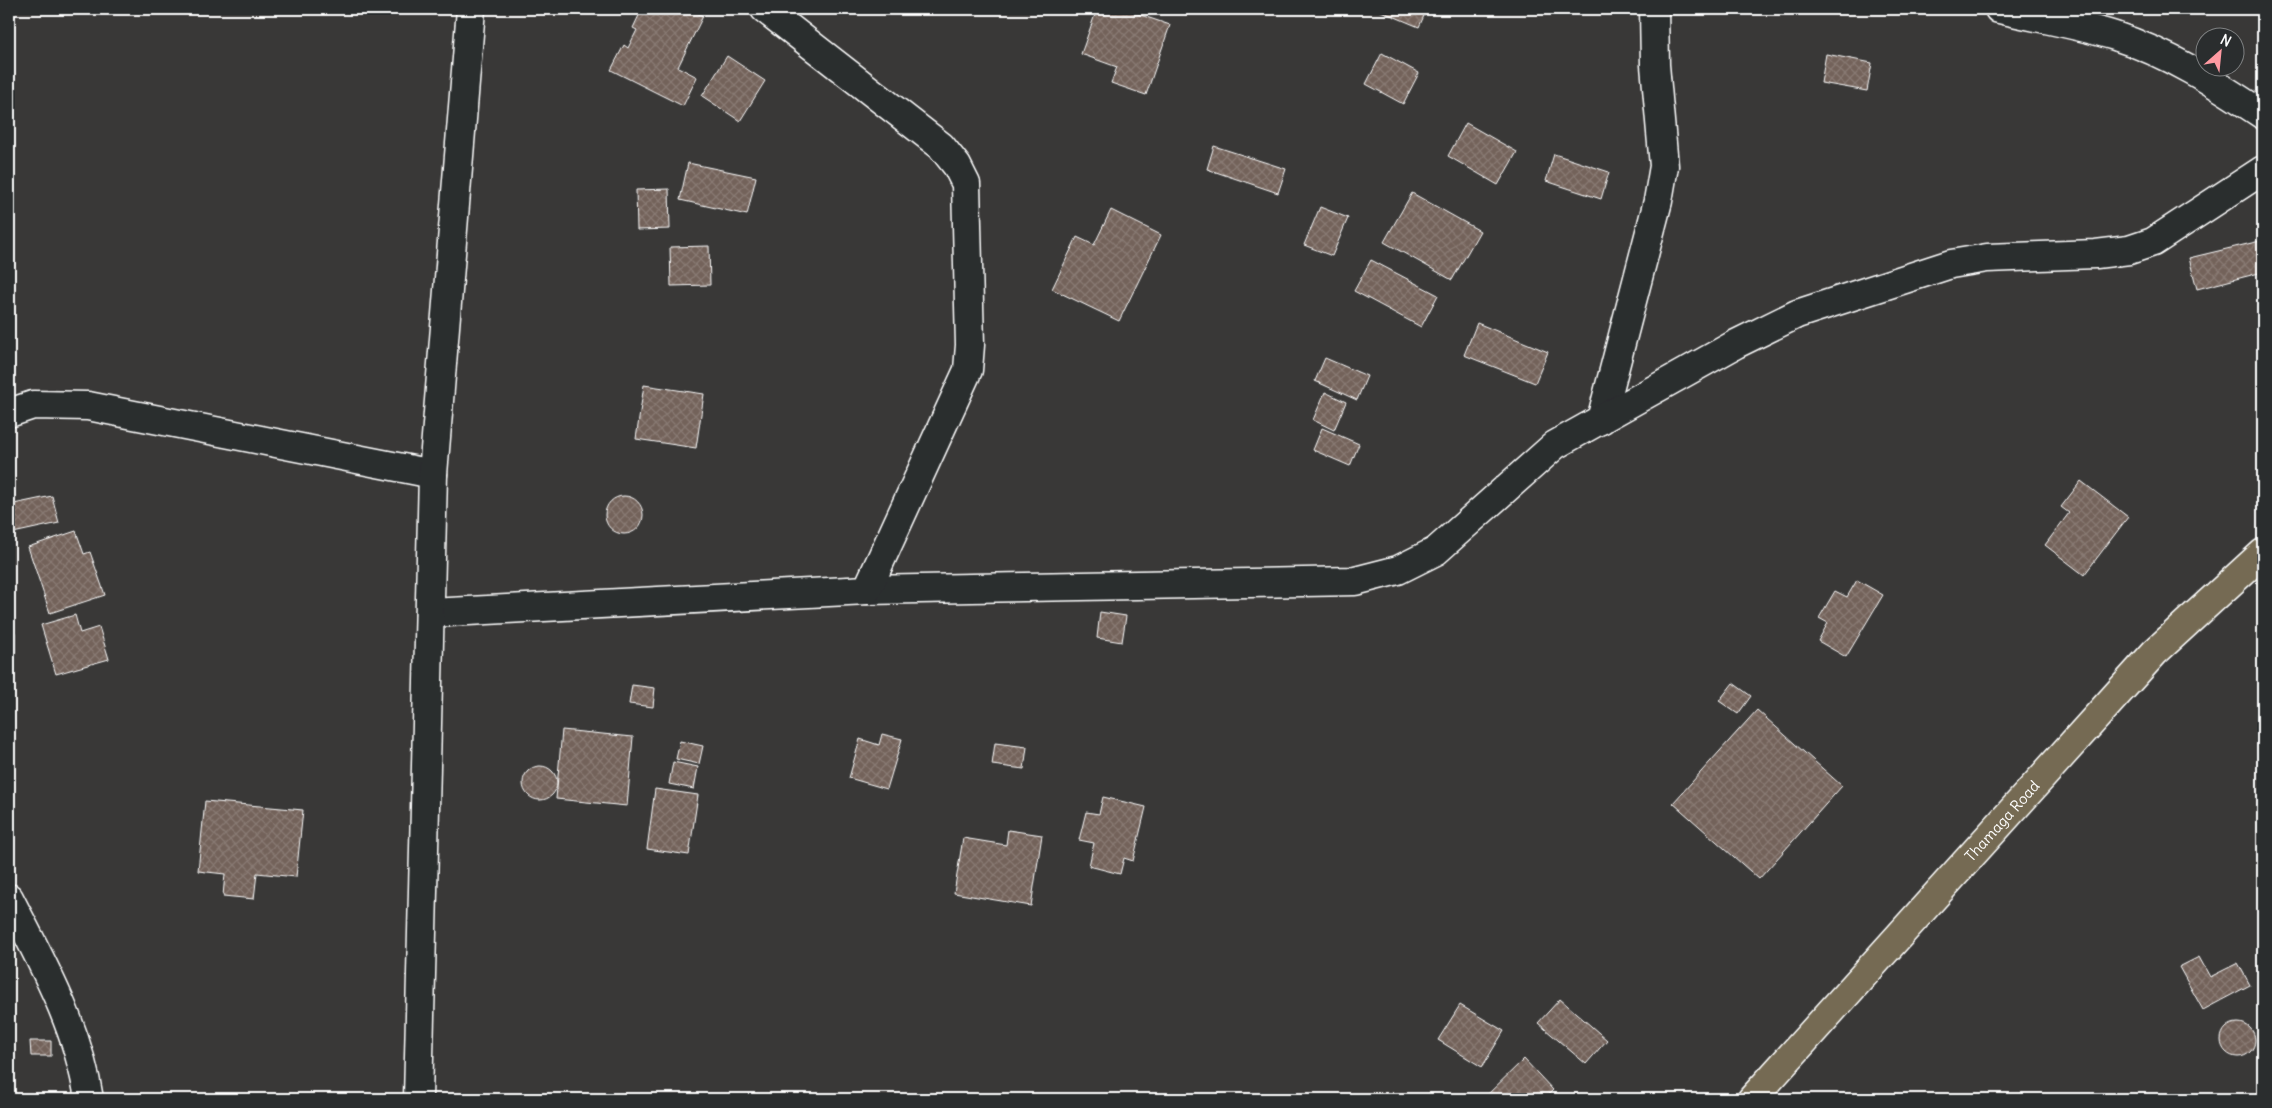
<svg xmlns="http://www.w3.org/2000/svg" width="2272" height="1108" font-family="Delius,sans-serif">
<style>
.building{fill:url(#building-cross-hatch);stroke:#fff}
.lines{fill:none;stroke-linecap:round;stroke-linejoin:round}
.minor-casing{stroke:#fff;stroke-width:31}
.major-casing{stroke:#fff;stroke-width:31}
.minor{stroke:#2a2d2e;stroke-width:28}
.major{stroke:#746b52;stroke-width:28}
.labels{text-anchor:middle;stroke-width:4.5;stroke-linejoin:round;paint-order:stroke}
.street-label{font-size:15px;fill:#fff;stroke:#2a2d2e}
</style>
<defs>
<pattern id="building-cross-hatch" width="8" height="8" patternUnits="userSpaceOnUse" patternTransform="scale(1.25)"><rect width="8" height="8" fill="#73625a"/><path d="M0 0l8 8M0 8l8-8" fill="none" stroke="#887a73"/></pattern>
</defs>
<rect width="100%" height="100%" fill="#393837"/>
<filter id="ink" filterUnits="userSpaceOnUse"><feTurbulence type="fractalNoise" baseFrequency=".02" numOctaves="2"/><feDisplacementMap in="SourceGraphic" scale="10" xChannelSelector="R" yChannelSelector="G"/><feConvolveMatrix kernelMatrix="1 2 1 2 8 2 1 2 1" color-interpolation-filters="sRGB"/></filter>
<g filter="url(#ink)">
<g class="building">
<polygon points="642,9 688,9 703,16 678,67 697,77 683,106 611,70 624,45 628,48 637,30 633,28"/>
<polygon points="1097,9 1123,9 1170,25 1146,95 1111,83 1117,67 1081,54"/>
<polygon points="1376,9 1427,9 1419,27"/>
<polygon points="1382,53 1419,73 1403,104 1366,84"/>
<polygon points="1826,54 1872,63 1867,91 1821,83"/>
<polygon points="727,56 765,81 740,121 702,96"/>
<polygon points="1466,123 1517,152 1498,185 1448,156"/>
<polygon points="1214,146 1286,169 1278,193 1207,169"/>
<polygon points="1554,154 1609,172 1601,199 1546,181"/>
<polygon points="688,163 756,177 747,215 680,200"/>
<polygon points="669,189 670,229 637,230 636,190"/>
<polygon points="1412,193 1480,231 1452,280 1384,242"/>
<polygon points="1320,207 1348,218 1332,256 1304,245"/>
<polygon points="1111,210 1161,235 1119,321 1052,289 1077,237 1094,245"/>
<polygon points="2260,241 2263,251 2263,272 2197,289 2189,258"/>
<polygon points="709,246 710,285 671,286 670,247"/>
<polygon points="1371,260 1438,295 1421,327 1354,291"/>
<polygon points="1477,323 1548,352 1535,383 1464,355"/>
<polygon points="1325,358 1367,376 1357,400 1315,381"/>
<polygon points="644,385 704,394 696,448 636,439"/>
<polygon points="1325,392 1346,402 1334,430 1313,420"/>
<polygon points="1322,428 1359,444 1350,466 1313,450"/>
<polygon points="2081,481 2128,517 2084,575 2045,545 2069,513 2061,507"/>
<polygon points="52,496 59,523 13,533 9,505"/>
<circle cx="624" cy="515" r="19"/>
<polygon points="76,531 84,554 90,552 105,595 50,613 28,547"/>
<polygon points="1857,580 1883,595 1846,657 1818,641 1828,623 1819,618 1835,591 1847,597"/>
<polygon points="1100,612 1126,616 1122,642 1097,638"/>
<polygon points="75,615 80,633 99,627 109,659 56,674 41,625"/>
<rect x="9" y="633" width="6" height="19"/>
<polygon points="1733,683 1751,696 1738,714 1719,701"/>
<polygon points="632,685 655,688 653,707 629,704"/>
<polygon points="1757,710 1842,786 1759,879 1673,803"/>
<polygon points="562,730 633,737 627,806 556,799"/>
<polygon points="882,734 902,739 887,789 849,778 860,739 879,745"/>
<polygon points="680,741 703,746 699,764 676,759"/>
<polygon points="995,743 1027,747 1024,769 992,765"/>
<polygon points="673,762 698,767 694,789 669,784"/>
<circle cx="540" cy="783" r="17"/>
<polygon points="655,789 698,795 689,855 647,849"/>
<polygon points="1103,797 1146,807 1133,861 1124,858 1120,874 1089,866 1094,843 1079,840 1086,812 1099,814"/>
<polygon points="205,801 303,810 296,877 257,873 254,899 223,896 225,874 198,871"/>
<polygon points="1008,830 1042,835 1031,906 954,893 963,838 1006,845"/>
<polygon points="2199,957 2210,977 2238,963 2250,985 2203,1010 2179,967"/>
<polygon points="1560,999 1607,1040 1586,1064 1538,1023"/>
<polygon points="1460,1005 1504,1031 1482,1067 1438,1040"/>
<circle cx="2238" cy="1040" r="17"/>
<polygon points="30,1041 51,1041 51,1056 31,1056"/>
<polygon points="1524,1059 1553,1090 1544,1099 1483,1099"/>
</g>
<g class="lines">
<g class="minor-casing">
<g id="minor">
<path d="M1999 9C2037 18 2077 24 2115 36 2168 53 2217 84 2263 115"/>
<polyline points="9,413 33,405 88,406 433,474"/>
<polyline points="1601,420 1658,201 1664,166 1655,65 1654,9"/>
<polyline points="867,590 1355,581 1398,570 1436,551 1555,445 1736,344 1797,314 1951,264 1987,258 2096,254 2129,250 2153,242 2263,170"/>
<polyline points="430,613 867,590 968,370 970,345 966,184 957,166 941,146 765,9"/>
<path d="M9 898C42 963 78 1026 89 1099"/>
<polyline points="418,1099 433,474 471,9"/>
</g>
</g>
<g class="major-casing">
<g id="major">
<path id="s1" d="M1752 1099 2155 652 2263 553"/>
</g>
</g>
<use href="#minor" class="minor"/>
<use href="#major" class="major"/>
</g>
</g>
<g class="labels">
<g class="street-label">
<text dy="5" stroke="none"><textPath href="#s1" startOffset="374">Thamaga Road</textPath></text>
</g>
</g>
<rect width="2272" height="1108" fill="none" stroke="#2a2d2e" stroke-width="30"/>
<rect x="15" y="15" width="2242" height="1078" fill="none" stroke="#fff" stroke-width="2" filter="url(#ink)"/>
<g transform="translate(2220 52) rotate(27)"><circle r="24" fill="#2a2d2e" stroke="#7f8182"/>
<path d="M0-4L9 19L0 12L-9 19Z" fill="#ff9aa2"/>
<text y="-8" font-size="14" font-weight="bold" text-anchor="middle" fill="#ffffff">N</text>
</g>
</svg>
